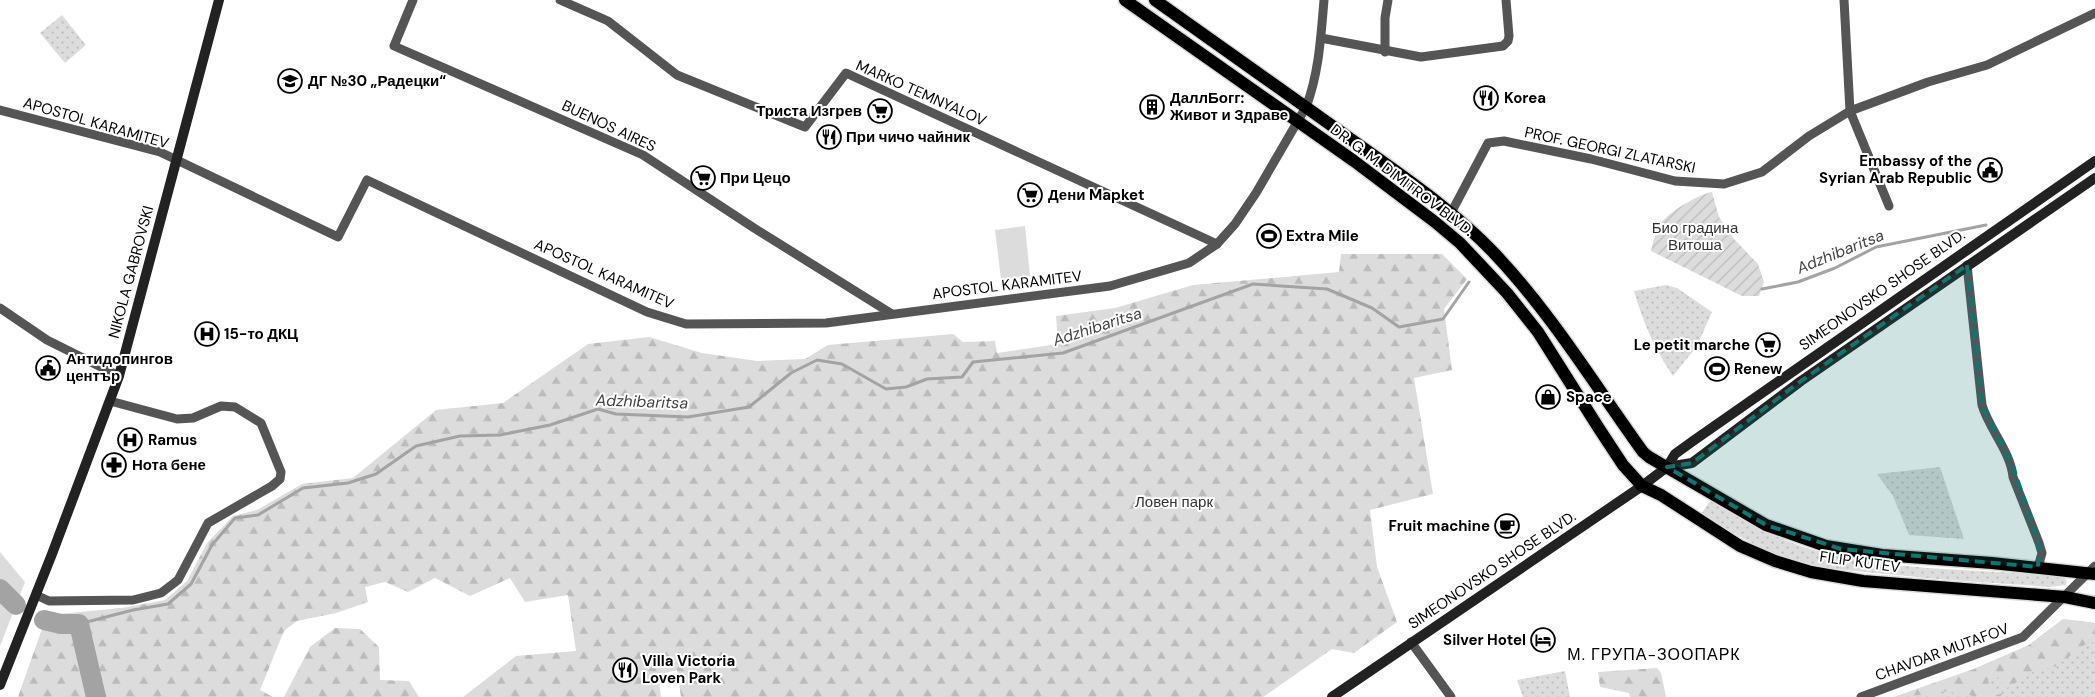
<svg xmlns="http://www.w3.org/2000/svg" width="2095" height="697" font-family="'DM Sans',sans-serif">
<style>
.grass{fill:url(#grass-dots)}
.forest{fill:url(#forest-firs)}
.garden{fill:url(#garden-furrows)}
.pitch{fill:#dcdcdc}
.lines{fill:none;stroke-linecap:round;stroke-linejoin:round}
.stream{stroke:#a3a3a3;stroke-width:3}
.river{stroke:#a3a3a3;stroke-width:20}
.primary-casing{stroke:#dbdbdb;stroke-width:15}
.street{stroke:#555;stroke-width:9}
.secondary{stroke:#222;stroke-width:10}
.primary{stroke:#000;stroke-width:12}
.marked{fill:#0f766e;fill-opacity:0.2;stroke:#0f766e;stroke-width:4;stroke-dasharray:10 6;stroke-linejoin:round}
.labels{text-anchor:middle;stroke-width:4;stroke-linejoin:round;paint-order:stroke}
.poi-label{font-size:15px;font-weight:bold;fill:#000;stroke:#fff;text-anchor:start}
.street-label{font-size:15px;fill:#000;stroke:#fff}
.park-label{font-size:15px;fill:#333;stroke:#fff}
.water-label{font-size:16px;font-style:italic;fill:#444;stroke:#fff}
.neighbourhood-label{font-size:16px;letter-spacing:1px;fill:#000;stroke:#fff}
</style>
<defs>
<pattern id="grass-dots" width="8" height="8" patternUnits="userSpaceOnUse" patternTransform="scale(1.25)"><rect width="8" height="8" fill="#dcdcdc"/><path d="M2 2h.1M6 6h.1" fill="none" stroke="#bbb" stroke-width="1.8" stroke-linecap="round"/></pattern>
<pattern id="forest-firs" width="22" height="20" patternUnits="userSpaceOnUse" patternTransform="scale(1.25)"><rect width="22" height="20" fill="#dcdcdc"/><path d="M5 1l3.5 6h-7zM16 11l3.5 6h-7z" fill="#bbb"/></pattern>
<pattern id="garden-furrows" width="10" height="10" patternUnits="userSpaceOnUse" patternTransform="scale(1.25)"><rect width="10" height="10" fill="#dcdcdc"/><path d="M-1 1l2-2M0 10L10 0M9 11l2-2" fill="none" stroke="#bbb"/></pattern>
</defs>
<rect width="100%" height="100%" fill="#fff"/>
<g class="grass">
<polygon points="62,15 86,45 65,63 40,33"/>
<path d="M1666 285 1677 288 1712 312 1697 346 1673 376C1654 349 1643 322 1634 291Z"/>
<polygon points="1940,467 1964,539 1909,535 1893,496 1877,474"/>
<path d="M1710 501C1745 522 1780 541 1820 552 1893 571 1981 569 2056 576L2065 578 2067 582 2065 585 2050 587C1996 583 1941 580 1887 574 1854 571 1821 569 1789 559 1758 549 1730 531 1702 513Z"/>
<polygon points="2063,619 2095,623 2095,697 1894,697 1974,669 2029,645"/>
<polygon points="1565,671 1570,697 1523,697 1517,680"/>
</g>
<g class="forest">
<polygon points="1341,254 1442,254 1467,279 1444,309 1452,370 1414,378 1433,494 1370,510 1377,567 1397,622 1354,653 1332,649 1263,697 681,697 677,670 658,675 661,697 463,697 516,656 576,651 568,595 525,602 510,578 470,596 435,578 408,592 385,582 365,587 368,602 336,613 297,621 284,631 260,690 273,697 18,697 44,623 59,614 122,608 165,600 187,581 207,543 233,516 257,510 302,484 353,478 436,410 503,403 588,344 649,337 702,353 757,361 805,359 828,345 953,334 963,342 995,341 997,353 1058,344 1056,316 1115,308 1193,285 1339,272"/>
<polygon points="2063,619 2095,623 2095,642 2084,645 2057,666 2033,672 2004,690 2000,677 1988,680 1991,692 1995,692 1996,695 2004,693 1999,697 1971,697 1971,695 1941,691 1940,697 1920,695 1894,697 1974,669 2029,645"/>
<polygon points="335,628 360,629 379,647 380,680 409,681 419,697 284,697 310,647"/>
<polygon points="1657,668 1661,673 1666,697 1630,697 1629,693 1600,687 1598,672"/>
</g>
<path class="garden" d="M1712 192 1719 217 1734 239 1758 264 1764 282 1759 296H1742L1651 251C1653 243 1655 233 1660 225 1666 213 1699 194 1712 192Z"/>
<g class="pitch">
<polygon points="1025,226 1030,276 1001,279 995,230"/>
<polygon points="0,552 25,582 0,646"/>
</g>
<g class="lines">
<g class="stream">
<polyline points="1762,289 1798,282 1835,268 1876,247 1986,225"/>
<polyline points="79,624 133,610 168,604 191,584 212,545 235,518 258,515 303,488 348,483 376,474 416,446 460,436 500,435 550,425 598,409 616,414 688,417 749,407 791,373 817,360 842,364 886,389 906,387 927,379 962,377 973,362 1063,353 1253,284 1327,289 1372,308 1399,327 1443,319 1469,282"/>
</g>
<g class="river">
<polyline points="0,589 16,605"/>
<polyline points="44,620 61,624 79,624 96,697"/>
</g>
<g class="primary-casing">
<g id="primary">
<polyline points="1125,0 1354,161 1435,222 1460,243 1507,293 1538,332 1598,427 1623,465 1642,486 1661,495 1740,546 1775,561 1811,572 1863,581 2065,597 2095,603"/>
<path d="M1155 0C1221 47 1286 93 1352 140 1401 175 1452 209 1494 253 1551 313 1594 384 1643 452L1649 457 1766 525 1826 546 1882 555 1992 563 2095 574"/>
</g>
</g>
<g class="street">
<polyline points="413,0 394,46 643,155 754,228 892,314"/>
<polyline points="560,0 608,21 677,75 805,127 846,73 1217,244"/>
<polyline points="1844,0 1850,111 1889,206"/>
<polyline points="1321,38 1421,57 1503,46 1508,41 1509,36 1506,0"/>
<polyline points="1385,52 1385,18 1388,0"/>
<path d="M0 110 160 152 338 237 367 180 647 312 686 324 826 323 1110 286 1189 263 1217 244 1235 224 1256 193 1306 107C1319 74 1321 35 1324 0"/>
<polyline points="1451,213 1488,143 1504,141 1591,159 1675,181 1724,184 1762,172 1809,136 1850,111 1928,82 1987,65 2095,13"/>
<path d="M1967 265 1982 405C1989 429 2011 452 2013 477L2039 543 2042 553 2038 567"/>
<polyline points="0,308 47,340 119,376"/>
<polyline points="36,595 49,601 133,600 161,593 178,580 208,523 272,486 280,479 281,472 261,423 235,407 221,406 193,418 177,419 110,401"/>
<polyline points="1411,642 1451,697"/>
<polyline points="1861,697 2023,637 2095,566"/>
</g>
<g class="secondary">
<polyline points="1667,467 1692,463 1801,381 2095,178"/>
<polyline points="0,685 52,554 119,376 219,0"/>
<polyline points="1332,697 1642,486 1667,467 1675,454 1693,441 2095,161"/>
</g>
<use href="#primary" class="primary"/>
</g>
<path class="marked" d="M1967 265 1982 405 2013 467 2039 543 2038 567 1841 549 1766 525 1667 467 1692 463 1801 381Z"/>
<defs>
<g id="school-ring" transform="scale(1.25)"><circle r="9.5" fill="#fff" stroke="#000" stroke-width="1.5"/><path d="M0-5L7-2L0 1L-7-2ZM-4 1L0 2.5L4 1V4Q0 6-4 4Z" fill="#000"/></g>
<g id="restaurant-ring" transform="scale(1.25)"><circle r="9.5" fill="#fff" stroke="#000" stroke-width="1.5"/><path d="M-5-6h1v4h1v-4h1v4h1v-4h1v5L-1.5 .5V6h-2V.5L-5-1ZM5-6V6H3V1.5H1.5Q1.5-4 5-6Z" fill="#000"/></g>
<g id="building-ring" transform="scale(1.25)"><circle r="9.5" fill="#fff" stroke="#000" stroke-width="1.5"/><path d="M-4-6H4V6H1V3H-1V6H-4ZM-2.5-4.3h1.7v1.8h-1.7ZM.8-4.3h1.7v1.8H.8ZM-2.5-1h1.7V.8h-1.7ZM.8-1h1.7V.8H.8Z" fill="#000"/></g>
<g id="supermarket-ring" transform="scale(1.25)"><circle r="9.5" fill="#fff" stroke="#000" stroke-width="1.5"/><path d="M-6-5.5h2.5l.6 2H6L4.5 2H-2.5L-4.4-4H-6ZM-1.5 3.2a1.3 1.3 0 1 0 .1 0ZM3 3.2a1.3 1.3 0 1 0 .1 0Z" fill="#000"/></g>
<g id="civic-ring" transform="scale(1.25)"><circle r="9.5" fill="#fff" stroke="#000" stroke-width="1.5"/><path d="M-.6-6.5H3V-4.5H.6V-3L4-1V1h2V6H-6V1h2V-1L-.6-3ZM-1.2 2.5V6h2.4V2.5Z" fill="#000"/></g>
<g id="stadium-ring" transform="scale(1.25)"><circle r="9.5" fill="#fff" stroke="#000" stroke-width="1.5"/><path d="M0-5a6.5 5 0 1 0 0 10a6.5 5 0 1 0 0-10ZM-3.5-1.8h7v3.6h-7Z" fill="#000"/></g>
<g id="hospital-ring" transform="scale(1.25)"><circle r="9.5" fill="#fff" stroke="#000" stroke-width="1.5"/><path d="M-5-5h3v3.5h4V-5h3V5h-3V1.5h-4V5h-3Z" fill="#000"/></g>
<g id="shop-ring" transform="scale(1.25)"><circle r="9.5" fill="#fff" stroke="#000" stroke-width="1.5"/><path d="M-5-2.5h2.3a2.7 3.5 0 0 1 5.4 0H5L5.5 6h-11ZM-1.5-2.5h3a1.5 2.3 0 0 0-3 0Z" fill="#000"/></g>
<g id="pharmacy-ring" transform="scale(1.25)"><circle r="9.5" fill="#fff" stroke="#000" stroke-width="1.5"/><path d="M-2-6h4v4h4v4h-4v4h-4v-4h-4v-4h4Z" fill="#000"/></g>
<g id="cafe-ring" transform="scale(1.25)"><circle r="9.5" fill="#fff" stroke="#000" stroke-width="1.5"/><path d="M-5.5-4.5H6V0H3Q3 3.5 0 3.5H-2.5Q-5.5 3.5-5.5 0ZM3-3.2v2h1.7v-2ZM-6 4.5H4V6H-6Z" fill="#000"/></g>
<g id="hotel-ring" transform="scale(1.25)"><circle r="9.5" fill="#fff" stroke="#000" stroke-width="1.5"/><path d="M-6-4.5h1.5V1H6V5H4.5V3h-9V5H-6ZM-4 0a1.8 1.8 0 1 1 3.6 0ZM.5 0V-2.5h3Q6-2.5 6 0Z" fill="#000"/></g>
</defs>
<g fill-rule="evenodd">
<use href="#school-ring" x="290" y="81"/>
<use href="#restaurant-ring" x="1486" y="98"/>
<use href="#building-ring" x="1152" y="107"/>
<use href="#supermarket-ring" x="880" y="111"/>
<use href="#restaurant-ring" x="829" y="137"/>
<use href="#civic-ring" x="1990" y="170"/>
<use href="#supermarket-ring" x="703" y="178"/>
<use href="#supermarket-ring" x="1030" y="195"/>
<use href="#stadium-ring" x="1269" y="236"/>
<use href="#hospital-ring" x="207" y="334"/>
<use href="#supermarket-ring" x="1768" y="345"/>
<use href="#civic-ring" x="48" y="368"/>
<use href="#stadium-ring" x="1717" y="369"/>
<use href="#shop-ring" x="1548" y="397"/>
<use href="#hospital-ring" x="130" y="440"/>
<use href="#pharmacy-ring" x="114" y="465"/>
<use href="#cafe-ring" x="1507" y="526"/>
<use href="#hotel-ring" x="1543" y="640"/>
<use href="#restaurant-ring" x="625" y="670"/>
</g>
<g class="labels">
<g class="poi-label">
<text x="308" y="86">ДГ №30 „Радецки“</text>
<text x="1170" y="103">ДаллБогг:<tspan x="1170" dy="17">Живот и Здраве</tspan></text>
<text x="1504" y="103">Korea</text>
<text x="862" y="116" text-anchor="end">Триста Изгрев</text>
<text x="846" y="142">При чичо чайник</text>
<text x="1972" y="166" text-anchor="end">Embassy of the<tspan x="1972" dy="17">Syrian Arab Republic</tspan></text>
<text x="720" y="183">При Цецо</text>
<text x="1048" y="200">Дени Mapket</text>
<text x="1286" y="241">Extra Mile</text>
<text x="224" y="339">15-то ДКЦ</text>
<text x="1750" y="350" text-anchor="end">Le petit marche</text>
<text x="66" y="364">Антидопингов<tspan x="66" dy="17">център</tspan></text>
<text x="1734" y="374">Renew</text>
<text x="1566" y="402">Space</text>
<text x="148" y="445">Ramus</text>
<text x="132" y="470">Нота бене</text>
<text x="1490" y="531" text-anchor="end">Fruit machine</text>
<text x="1526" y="645" text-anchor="end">Silver Hotel</text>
<text x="642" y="666">Villa Victoria<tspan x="642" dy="17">Loven Park</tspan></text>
</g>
<g class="street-label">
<text transform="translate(921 93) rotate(24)" y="5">MARKO TEMNYALOV</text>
<text transform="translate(96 123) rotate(16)" y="5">APOSTOL KARAMITEV</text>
<text transform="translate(609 126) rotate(25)" y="5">BUENOS AIRES</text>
<text transform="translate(1610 150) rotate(12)" y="5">PROF. GEORGI ZLATARSKI</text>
<text transform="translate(1402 180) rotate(37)" y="5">DR. G. M. DIMITROV BLVD.</text>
<text transform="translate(131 272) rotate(-75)" y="5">NIKOLA GABROVSKI</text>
<text transform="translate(604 274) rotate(24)" y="5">APOSTOL KARAMITEV</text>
<text transform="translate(1007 285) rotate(-7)" y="5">APOSTOL KARAMITEV</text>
<text transform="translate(1882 290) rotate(-35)" y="5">SIMEONOVSKO SHOSE BLVD.</text>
<text transform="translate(1860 562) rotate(8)" y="5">FILIP KUTEV</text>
<text transform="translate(1492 570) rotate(-34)" y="5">SIMEONOVSKO SHOSE BLVD.</text>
<text transform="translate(1942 652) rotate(-20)" y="5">CHAVDAR MUTAFOV</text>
</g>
<g class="park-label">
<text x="1695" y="233">Био градина<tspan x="1695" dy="17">Витоша</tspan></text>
<text x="1174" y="507">Ловен парк</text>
</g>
<g class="water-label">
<text transform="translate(1840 251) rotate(-22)" y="6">Adzhibaritsa</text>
<text transform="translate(1097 326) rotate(-18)" y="6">Adzhibaritsa</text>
<text transform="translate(642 401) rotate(2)" y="6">Adzhibaritsa</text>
</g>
<g class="neighbourhood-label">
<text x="1654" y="660">М. ГРУПА-ЗООПАРК</text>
</g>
</g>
</svg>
